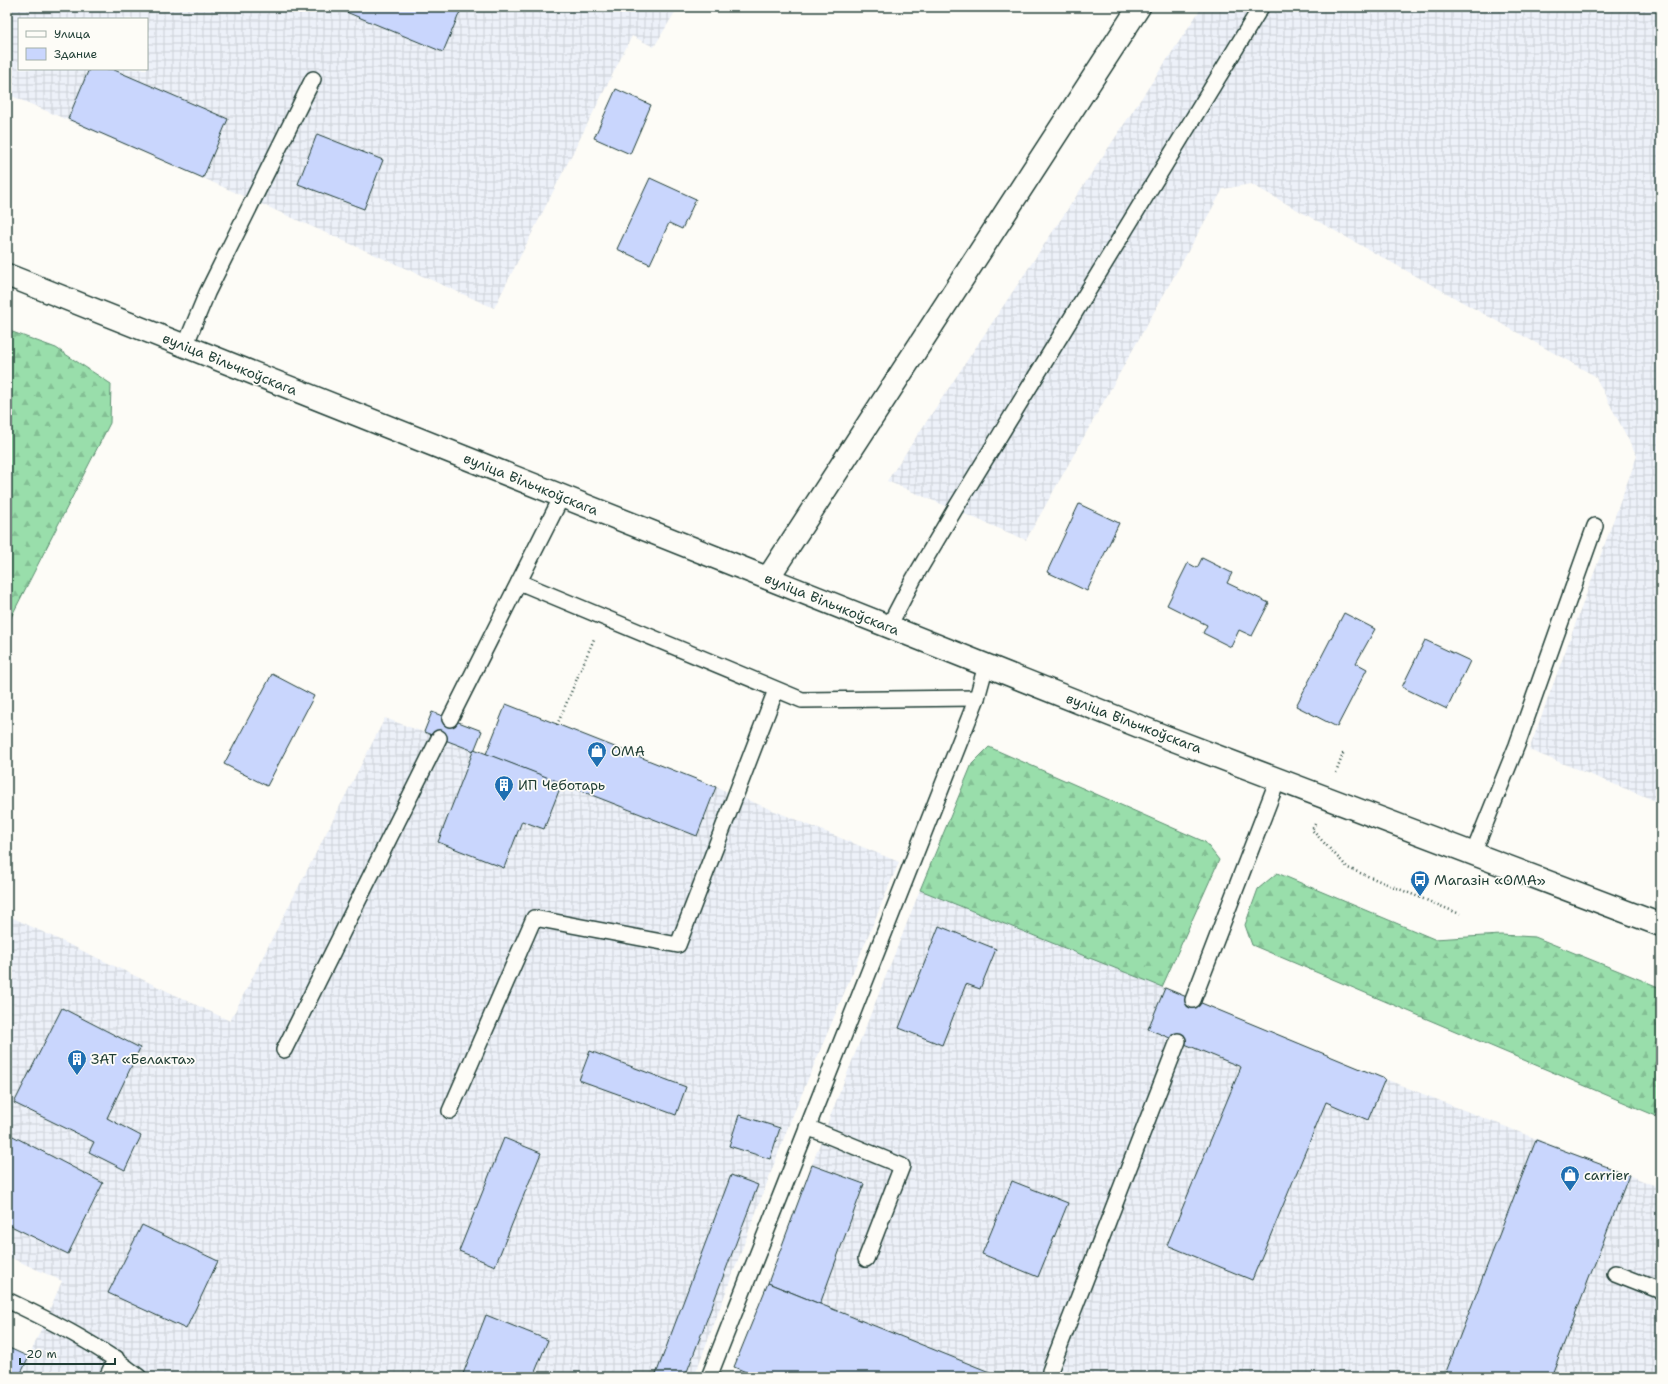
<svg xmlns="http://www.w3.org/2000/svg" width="1668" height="1384" font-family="'Shantell Sans',sans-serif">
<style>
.industrial{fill:url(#industrial-grid);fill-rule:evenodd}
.forest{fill:url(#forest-firs);stroke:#5c8e70}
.building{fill:#c9d6fd;stroke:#1f3d34}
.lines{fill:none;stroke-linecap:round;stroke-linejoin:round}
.lane-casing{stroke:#1f3d34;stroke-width:18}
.street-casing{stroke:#1f3d34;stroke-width:25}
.secondary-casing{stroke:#1f3d34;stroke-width:25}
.path{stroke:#1f3d34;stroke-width:2.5;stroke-dasharray:1 3;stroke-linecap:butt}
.lane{stroke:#fdfcf7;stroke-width:15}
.street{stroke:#fdfcf7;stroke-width:22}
.secondary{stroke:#fdfcf7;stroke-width:22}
.labels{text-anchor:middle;stroke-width:3.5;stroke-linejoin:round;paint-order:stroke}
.street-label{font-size:14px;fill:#1f3d34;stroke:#fdfcf7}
.poi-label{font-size:14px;fill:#1f3d34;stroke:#fdfcf7;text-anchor:start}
</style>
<defs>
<pattern id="industrial-grid" width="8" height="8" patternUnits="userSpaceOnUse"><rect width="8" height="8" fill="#edf1f9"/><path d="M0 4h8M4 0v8" fill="none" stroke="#cbd0d6"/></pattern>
<pattern id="forest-firs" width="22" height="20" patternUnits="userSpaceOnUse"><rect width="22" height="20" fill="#99deab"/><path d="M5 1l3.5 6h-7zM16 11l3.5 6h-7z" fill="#83bf94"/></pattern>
</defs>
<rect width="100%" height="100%" fill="#fdfcf7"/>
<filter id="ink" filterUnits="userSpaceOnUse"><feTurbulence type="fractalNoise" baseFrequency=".025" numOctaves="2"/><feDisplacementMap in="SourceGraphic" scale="8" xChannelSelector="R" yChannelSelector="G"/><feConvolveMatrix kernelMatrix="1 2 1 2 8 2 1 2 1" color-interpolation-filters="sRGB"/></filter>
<g filter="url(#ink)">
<g class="industrial">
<path d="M8 7H678L654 47 632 36 494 308 203 178 7 94ZM19 19H147V69H19Z"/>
<polygon points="1202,7 1661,7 1661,803 1529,750 1637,456 1595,376 1251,184 1223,189 1026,540 887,481"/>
<polygon points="385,718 474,751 522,821 544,829 562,783 697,836 716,787 899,862 788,1127 694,1377 7,1377 7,1347 29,1357 62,1281 7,1256 7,915 230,1021"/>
<polygon points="920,890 1165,988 1385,1079 1661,1188 1661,1377 732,1377 833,1109"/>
</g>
<g class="forest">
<polygon points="7,330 56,348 111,384 110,423 7,625"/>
<polygon points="989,747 1205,842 1219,860 1162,987 920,890 972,764"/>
<polygon points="1277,873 1434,939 1501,935 1535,937 1661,988 1661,1118 1252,945 1245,925 1258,889"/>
</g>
<g class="building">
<polygon points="334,7 462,7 443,52"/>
<polygon points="89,69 112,69 228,119 203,178 68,119"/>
<polygon points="616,89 651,105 630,154 594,138"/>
<polygon points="317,134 383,160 364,209 298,184"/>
<polygon points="650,178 696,199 682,229 669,223 650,264 617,249"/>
<polygon points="1079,504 1119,523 1087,591 1047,572"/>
<polygon points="1202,558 1232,573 1227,583 1269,603 1252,636 1239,630 1231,647 1203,633 1207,625 1167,605 1188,563 1197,568"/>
<polygon points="1344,613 1375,629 1356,663 1367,669 1337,727 1296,706"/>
<polygon points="1425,640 1470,661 1447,709 1402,687"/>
<polygon points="272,674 314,696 267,786 224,764"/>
<polygon points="506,704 716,787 697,836 486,754"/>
<polygon points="432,712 482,731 474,751 424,732"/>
<polygon points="474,749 562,783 544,829 522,821 504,868 438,842"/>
<polygon points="939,926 996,949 980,989 966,984 942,1045 899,1028"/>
<polygon points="1165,988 1385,1079 1368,1120 1326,1102 1252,1280 1167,1245 1241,1067 1148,1029"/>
<polygon points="62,1008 140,1048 107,1118 141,1136 125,1170 89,1152 94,1142 14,1103"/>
<polygon points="590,1051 686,1087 676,1115 579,1080"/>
<polygon points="739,1115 780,1128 770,1159 729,1146"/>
<polygon points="7,1133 103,1183 68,1254 7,1224"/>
<polygon points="504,1138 541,1153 495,1266 459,1251"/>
<polygon points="1536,1140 1629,1175 1551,1377 1444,1377"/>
<polygon points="812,1165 864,1184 820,1304 768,1283"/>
<polygon points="731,1175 758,1185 685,1377 655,1377"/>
<polygon points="1012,1181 1068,1203 1038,1277 982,1254"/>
<polygon points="142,1225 218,1261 186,1329 108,1293"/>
<polygon points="768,1283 820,1304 1002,1377 758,1377 734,1367"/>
<polygon points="486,1315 548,1340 533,1377 471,1377 463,1374"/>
<polygon points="7,1347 29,1357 19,1377 7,1377"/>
</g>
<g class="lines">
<g class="lane-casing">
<g id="lane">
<polyline points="185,346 207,293 313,79"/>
<polyline points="519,582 802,700 977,698"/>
<polyline points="889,626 913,580 955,509 1261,7"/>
<polyline points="450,719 562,496"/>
<polyline points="1473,854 1517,745 1595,526"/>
<polyline points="1193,1000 1278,779"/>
<polyline points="284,1050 439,738"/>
<polyline points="450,1111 534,918 678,945 776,690"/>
<polyline points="807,1127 902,1166 866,1259"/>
<polyline points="1615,1273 1661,1291"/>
<path d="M7 1300C53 1322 99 1345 139 1377"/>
<polyline points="1050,1371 1178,1041"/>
<polyline points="107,1377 116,1358"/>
<polyline points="709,1377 977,698 986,665"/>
</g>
</g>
<g class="street-casing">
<polyline id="street" points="768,578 1139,7"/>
</g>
<g class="secondary-casing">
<polyline id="secondary" points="7,275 1166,737 1661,925"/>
</g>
<g class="path">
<polyline points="557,725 594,639"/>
<polyline points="1336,773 1344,751"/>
<polyline points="1315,824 1312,830 1348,868 1460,914"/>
</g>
<use href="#lane" class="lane"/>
<use href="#street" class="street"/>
<use href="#secondary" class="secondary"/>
</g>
</g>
<defs>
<g id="shop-pin" transform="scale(1)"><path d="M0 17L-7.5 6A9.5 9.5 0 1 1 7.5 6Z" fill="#1f6fb2" stroke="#fdfcf7"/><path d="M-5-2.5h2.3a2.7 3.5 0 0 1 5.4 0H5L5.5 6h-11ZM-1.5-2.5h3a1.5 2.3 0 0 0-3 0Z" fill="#fff"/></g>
<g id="building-pin" transform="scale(1)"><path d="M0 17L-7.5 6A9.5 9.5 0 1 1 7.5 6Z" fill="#1f6fb2" stroke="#fdfcf7"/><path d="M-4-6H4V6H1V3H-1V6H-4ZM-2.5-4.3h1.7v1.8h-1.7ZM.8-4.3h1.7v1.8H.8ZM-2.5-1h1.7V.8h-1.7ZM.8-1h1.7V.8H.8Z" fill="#fff"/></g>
<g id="bus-pin" transform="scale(1)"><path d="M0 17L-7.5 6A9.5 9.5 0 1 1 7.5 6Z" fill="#1f6fb2" stroke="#fdfcf7"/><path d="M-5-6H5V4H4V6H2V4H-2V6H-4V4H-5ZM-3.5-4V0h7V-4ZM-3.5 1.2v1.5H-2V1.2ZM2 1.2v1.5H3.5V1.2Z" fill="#fff"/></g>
</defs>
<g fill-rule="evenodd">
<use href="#shop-pin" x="597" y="751"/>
<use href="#building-pin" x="504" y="785"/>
<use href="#bus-pin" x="1420" y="880"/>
<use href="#building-pin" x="77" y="1059"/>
<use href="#shop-pin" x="1570" y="1175"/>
</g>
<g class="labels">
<g class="street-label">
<text transform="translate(230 364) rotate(22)" y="5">вуліца Вільчкоўскага</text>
<text transform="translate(531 484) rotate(22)" y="5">вуліца Вільчкоўскага</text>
<text transform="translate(832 604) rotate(22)" y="5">вуліца Вільчкоўскага</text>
<text transform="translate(1134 723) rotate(21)" y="5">вуліца Вільчкоўскага</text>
</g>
<g class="poi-label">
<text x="611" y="756">ОМА</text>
<text x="518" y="790">ИП Чеботарь</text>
<text x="1434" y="885">Магазін «ОМА»</text>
<text x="91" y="1064">ЗАТ «Белакта»</text>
<text x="1584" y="1180">carrier</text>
</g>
</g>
<rect width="1668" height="1384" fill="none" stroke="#fdfcf7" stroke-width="24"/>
<rect x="12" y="12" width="1644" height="1360" fill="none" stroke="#1f3d34" stroke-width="1.5" filter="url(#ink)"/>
<rect x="18" y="18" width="130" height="52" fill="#fdfcf7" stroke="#a4b0a9"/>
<rect x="26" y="31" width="20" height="6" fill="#fdfcf7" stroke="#a4b0a9"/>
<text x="54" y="38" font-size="12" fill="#1f3d34">Улица</text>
<rect x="26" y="48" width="20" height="12" fill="#c9d6fd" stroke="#a4b0a9"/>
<text x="54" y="58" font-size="12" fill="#1f3d34">Здание</text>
<path d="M20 1358v6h95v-6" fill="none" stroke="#1f3d34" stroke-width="2"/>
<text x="26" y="1358" font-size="12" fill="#1f3d34" stroke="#fdfcf7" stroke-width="3" paint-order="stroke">20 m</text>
</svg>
